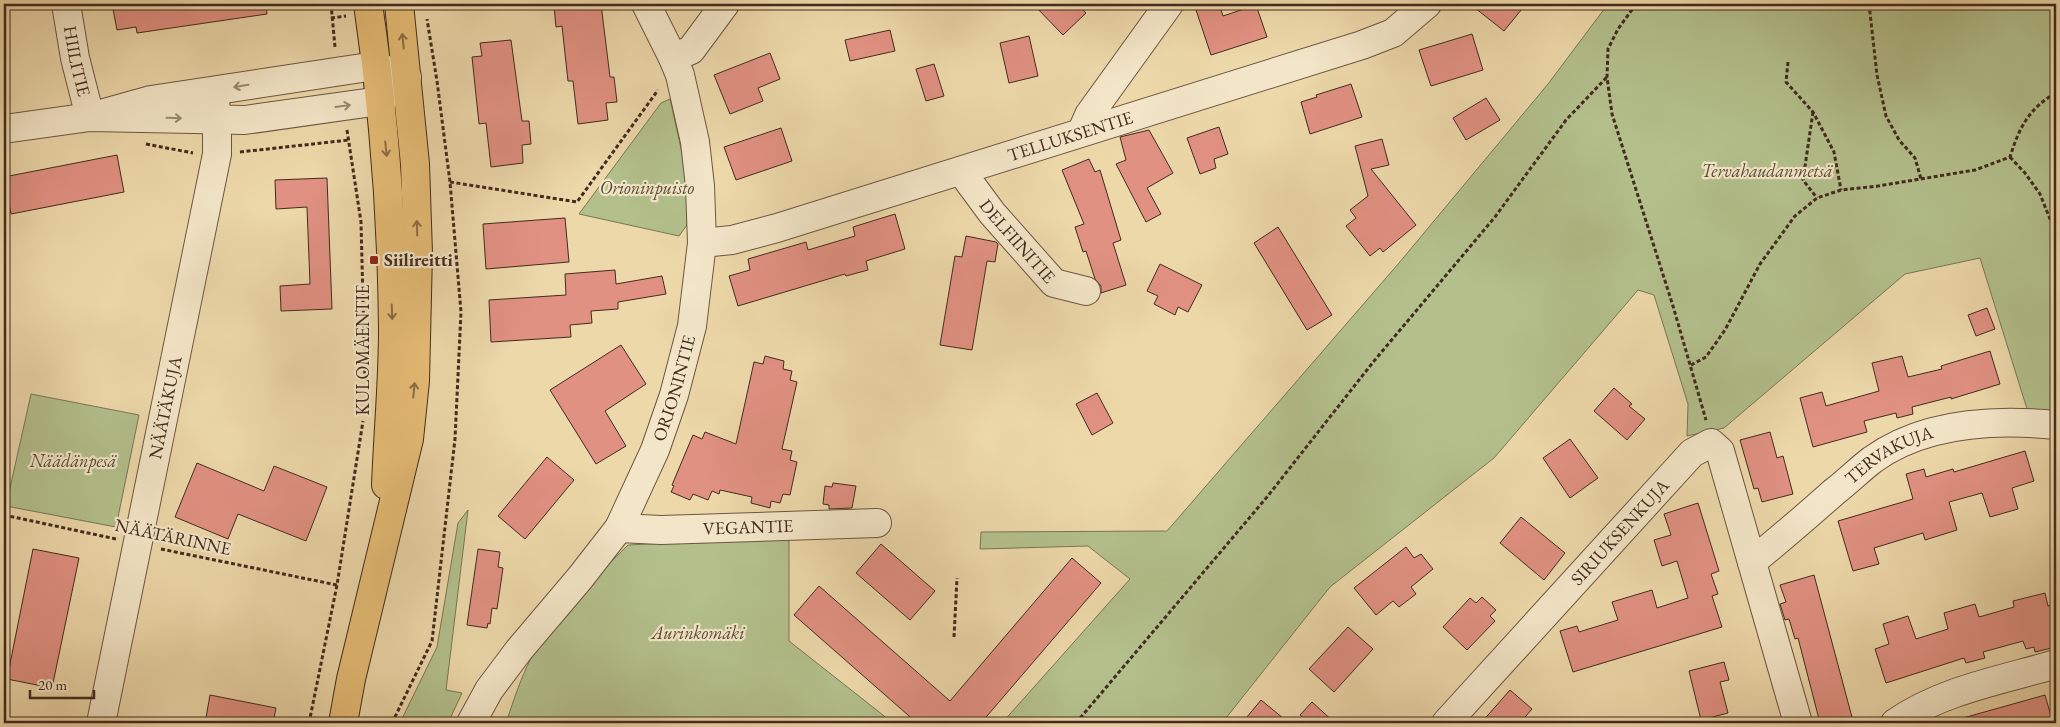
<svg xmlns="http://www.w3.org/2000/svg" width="2060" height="727" font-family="'EB Garamond',serif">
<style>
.green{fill:#b3c08c;stroke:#7a7656}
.building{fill:#e19182;stroke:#422b1f}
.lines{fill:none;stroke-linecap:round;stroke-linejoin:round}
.minor-casing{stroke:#6d5642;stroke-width:30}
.major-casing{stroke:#422b1f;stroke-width:30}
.path{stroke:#422b1f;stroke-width:3;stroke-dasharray:4 2.5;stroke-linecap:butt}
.minor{stroke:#f3e6c8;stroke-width:28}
.major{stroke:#e6bc75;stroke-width:28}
.oneway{stroke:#8c6c46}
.oneway2{stroke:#9a8874}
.poi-dot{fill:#8f2418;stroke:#f3e6c8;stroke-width:2}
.labels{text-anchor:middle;stroke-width:4.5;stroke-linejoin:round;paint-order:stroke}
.street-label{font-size:18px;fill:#422b1f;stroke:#f3e6c8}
.park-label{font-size:18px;font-style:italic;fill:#594935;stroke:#f3e6c8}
.poi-label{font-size:18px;font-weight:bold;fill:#422b1f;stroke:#f3e6c8;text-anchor:start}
</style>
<rect width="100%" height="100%" fill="#edd8aa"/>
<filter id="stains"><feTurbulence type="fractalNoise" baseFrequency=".004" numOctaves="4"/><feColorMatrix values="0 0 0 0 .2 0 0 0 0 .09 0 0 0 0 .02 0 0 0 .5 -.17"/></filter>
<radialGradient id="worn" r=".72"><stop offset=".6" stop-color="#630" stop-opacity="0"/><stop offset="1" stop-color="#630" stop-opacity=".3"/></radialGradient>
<g class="green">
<polygon points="1608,4 2056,4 2056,413 2027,409 1980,258 1905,274 1724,428 1687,436 1688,404 1654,295 1638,290 1494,458 1330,587 1222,723 1002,723 1130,579 1088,546 980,549 981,532 1167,531 1399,263 1548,84"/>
<polygon points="670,99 686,171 687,225 679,236 579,214 661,103"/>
<polygon points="31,394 139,415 116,527 6,506"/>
<polygon points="468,510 446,690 462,693 448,723 400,723 437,647 458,523"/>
<path d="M789 537V641L893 723H506C516 693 526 662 544 636 568 603 599 574 628 545Z"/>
</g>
<g class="building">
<polygon points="112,4 266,4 267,14 137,33 136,27 117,30"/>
<polygon points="574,4 601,4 610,77 614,77 617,102 606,103 608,120 578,124 573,81 568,81 562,26 556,27 554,6"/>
<polygon points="1033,4 1077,4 1086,13 1063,35"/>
<polygon points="1194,4 1219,4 1223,16 1256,5 1267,37 1211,55"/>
<polygon points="1470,4 1526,4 1504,31"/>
<polygon points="890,30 895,51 850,61 845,40"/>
<polygon points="1472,34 1483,70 1431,86 1419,50"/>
<polygon points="1029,36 1038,76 1009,83 1000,43"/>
<polygon points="511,40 522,121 529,121 531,144 522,145 523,163 491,167 486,123 479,124 472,57 482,56 480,43"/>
<polygon points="770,53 780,79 758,88 763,101 730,114 714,75"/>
<polygon points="934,64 944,96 926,101 916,69"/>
<polygon points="1351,84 1362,117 1310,134 1301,102 1317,97 1316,95"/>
<polygon points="1486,98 1500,120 1466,140 1453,118"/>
<polygon points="1219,127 1228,154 1214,159 1216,168 1200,174 1187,138"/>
<polygon points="781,128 792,161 736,180 724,147"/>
<polygon points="1149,130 1173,173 1147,188 1161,214 1146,222 1116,164 1126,160 1120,137"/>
<polygon points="1382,139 1389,165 1371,169 1416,225 1383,252 1380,248 1370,256 1346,226 1356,218 1350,210 1368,196 1355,146"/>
<polygon points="117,155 124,192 11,214 4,177"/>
<polygon points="1089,159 1095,172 1100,170 1121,240 1113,243 1126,285 1101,293 1101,286 1095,279 1086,251 1083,252 1075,227 1084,224 1062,170"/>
<polygon points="327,178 332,309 281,311 280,286 310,284 307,207 276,209 275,180"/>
<polygon points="895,214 905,249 866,261 868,270 846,276 845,274 738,306 729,276 750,270 748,259 806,242 808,250 855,236 853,227"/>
<polygon points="565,218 569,262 486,269 483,224"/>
<polygon points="1278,227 1332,315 1307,330 1254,243"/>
<polygon points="966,236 996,242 998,244 995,262 987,261 972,350 940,345 955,256 962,257"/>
<polygon points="1160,264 1202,285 1188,312 1178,307 1175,315 1154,304 1158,296 1147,291"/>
<polygon points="615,270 616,284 662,276 666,294 618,302 618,309 591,311 592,323 570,325 571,337 491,342 489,300 566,295 565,274"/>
<polygon points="1987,308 1995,329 1976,336 1968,315"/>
<polygon points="621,345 646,384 605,411 626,446 596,464 550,390"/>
<polygon points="1990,351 2000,384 1951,399 1951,397 1912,407 1913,414 1897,418 1896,413 1864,421 1867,432 1813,447 1800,398 1822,392 1826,406 1879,391 1872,363 1902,356 1908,377 1942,369 1941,366"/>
<polygon points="765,356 784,361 783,369 792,371 790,380 797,382 782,449 792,451 790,460 797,462 790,495 783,494 780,503 771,501 770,508 751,503 752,497 720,490 719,494 712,491 708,500 693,494 690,500 671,492 674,486 672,485 693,435 702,439 705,432 736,444 754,362 763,364"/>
<polygon points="1614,388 1632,404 1629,406 1645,419 1627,440 1594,411"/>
<polygon points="1097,393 1113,423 1092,435 1076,404"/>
<polygon points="1770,432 1777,458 1783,456 1793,494 1762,502 1758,488 1754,489 1740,440"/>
<polygon points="1570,439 1598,478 1570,498 1543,458"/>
<polygon points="2025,451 2034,481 2012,488 2018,509 1990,517 1982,493 1949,502 1957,530 1925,540 1923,533 1874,548 1879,564 1853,571 1838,521 1913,499 1906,474 1924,469 1926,477 1953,469 1954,472"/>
<polygon points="547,457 574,480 525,539 498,516"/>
<polygon points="197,463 264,491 274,466 327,487 306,541 238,514 228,539 175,517"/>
<polygon points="833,483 856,486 852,508 829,509 829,505 823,504 825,486 832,487"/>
<polygon points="1698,503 1719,571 1711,574 1718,594 1712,596 1722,627 1573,672 1560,631 1577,626 1579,632 1618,620 1612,602 1652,590 1657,608 1688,598 1677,561 1662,566 1654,540 1671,535 1664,514"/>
<polygon points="1521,517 1565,553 1544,580 1500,543"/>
<polygon points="881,544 935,591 910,620 856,573"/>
<polygon points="1406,547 1414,558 1421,554 1433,569 1411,587 1416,594 1399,607 1393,601 1376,615 1354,588"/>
<polygon points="33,549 79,558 52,688 7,679"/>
<polygon points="478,549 500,552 498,567 503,568 497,609 492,608 490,624 488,623 487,628 467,625"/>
<polygon points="1072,558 1101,583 981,723 917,723 794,615 819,586 950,701"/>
<polygon points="1814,575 1853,721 1843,723 1820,723 1798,638 1795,639 1789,619 1785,620 1780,604 1786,602 1780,585"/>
<polygon points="2045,593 2048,606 2056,604 2056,647 2035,652 2034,647 2026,649 2023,641 1983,652 1985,658 1966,663 1964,658 1886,683 1875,649 1889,644 1883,624 1908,616 1916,639 1948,629 1944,613 1975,604 1979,617 2014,607 2013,601"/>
<polygon points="1482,597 1496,610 1490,616 1495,621 1467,650 1443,627 1470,598 1476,603"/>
<polygon points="1348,627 1373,649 1334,692 1309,669"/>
<polygon points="1724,662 1729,680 1720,682 1728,713 1701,720 1689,671"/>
<polygon points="1510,690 1532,709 1520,723 1481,723"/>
<polygon points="210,695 276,708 273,723 205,723"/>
<polygon points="2045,695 2053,723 1963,723 1963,718"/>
<polygon points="1261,700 1289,723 1242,723"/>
<polygon points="1312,702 1335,723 1310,723 1300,715"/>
</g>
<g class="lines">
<g class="minor-casing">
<g id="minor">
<path id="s1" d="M66 4 75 58 90 117"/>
<polyline points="673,58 691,50 725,4"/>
<polyline points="4,129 90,117 245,120 380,101 407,77 375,66 151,100 90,117"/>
<polyline points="1082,131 1089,115 1169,4"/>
<path id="s2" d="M961 171 992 213 1054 283 1086 291"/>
<path id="s3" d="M702 243 732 240 777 228 1362 45 1393 33 1427 4"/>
<path id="s4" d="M619 528 661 530 877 523"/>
<path id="s5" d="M1752 562C1780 539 1807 516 1834 492 1847 482 1859 470 1872 460 1924 422 1995 419 2056 425"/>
<path id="s6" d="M101 723 217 154V120L215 101"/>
<path id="s7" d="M471 723 489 690 519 650 580 578 619 528 655 450 674 395 692 326 702 243 700 186 695 142 680 75 673 58 646 4"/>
<path id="s8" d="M1446 723 1692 453 1711 443 1720 451 1798 723"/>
<path d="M1895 723C1942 690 2002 680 2056 664"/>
</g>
</g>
<g class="major-casing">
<g id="major">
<path d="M368 4C384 112 392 220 393 329 393 381 388 433 386 485"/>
<polyline points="343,723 351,679 409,439 415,381 418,253 415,164 399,4"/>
</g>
</g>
<g class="path">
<polyline points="331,4 335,47"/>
<polyline points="1636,4 1618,29 1608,49 1607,77 1612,114 1673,306 1706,420"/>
<polyline points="1869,4 1877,75 1886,116 1899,140 1915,158 1921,179"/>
<polyline points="331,18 346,16"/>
<polyline points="1788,62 1786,82 1813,112 1834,152 1841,190"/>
<polyline points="1813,112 1803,180 1817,198"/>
<polyline points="347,130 361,222 365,380"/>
<polyline points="146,144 193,153"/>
<polyline points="240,152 349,140"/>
<polyline points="2010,157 2025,173 2040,194 2056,234"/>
<polyline points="450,182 577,202 658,90"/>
<path d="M1691 365 1706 357 1725 330 1760 264 1795 216 1817 198 1841 190 1878 186 1975 170 2010 157C2019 128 2029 108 2056 93"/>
<polyline points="4,515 116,539"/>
<polyline points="161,549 337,585"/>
<polyline points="954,637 957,578"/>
<polyline points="309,723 337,585 363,421"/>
<polyline points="392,723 432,641 455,439 461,312 450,182 437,81 427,19"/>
<polyline points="1076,723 1267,497 1374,361 1495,217 1566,120 1607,77"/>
</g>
<use href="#minor" class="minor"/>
<use href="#major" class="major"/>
</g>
<defs><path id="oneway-shaft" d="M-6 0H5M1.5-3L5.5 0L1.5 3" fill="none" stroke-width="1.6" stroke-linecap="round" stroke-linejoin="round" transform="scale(1.25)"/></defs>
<g class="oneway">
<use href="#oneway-shaft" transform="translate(403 41) rotate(-96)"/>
<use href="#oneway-shaft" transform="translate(386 149) rotate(84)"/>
<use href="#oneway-shaft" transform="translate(417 228) rotate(-92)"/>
<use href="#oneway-shaft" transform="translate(392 312) rotate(88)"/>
<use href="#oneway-shaft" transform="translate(414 390) rotate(-84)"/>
</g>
<g class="oneway2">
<use href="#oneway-shaft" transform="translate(241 86) rotate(171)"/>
<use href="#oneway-shaft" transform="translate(343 106) rotate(-8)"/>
<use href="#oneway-shaft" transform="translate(174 118) rotate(2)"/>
</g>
<rect class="poi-dot" x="369" y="255" width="10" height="10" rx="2.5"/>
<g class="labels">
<g class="street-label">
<text dy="6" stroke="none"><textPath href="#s1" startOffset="58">HIILITIE</textPath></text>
<text dy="6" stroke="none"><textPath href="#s3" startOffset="384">TELLUKSENTIE</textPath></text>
<text dy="6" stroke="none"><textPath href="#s2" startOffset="90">DELFIINITIE</textPath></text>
<text transform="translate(363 350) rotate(-90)" y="6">KULOMÄENTIE</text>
<text dy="6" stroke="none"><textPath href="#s7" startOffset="396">ORIONINTIE</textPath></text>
<text dy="6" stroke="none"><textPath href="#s6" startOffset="322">NÄÄTÄKUJA</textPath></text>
<text dy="6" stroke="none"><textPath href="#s5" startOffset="175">TERVAKUJA</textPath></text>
<text dy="6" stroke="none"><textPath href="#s4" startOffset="129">VEGANTIE</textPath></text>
<text dy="6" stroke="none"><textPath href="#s8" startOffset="258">SIRIUKSENKUJA</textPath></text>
<text transform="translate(173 537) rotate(12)" y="6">NÄÄTÄRINNE</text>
</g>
<g class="park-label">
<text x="1767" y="177">Tervahaudanmetsä</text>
<text x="647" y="194">Orioninpuisto</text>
<text x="73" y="467">Näädänpesä</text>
<text x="698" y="639">Aurinkomäki</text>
</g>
<g class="poi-label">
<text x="384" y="266">Siilireitti</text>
</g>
</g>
<rect width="2060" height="727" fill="none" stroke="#edd8aa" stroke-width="20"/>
<rect x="5" y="5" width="2050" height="717" fill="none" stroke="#422b1f" stroke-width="2.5"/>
<rect x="10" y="10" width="2040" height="707" fill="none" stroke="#422b1f"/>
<path d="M30 690v8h64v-8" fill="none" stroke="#422b1f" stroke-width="2.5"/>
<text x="38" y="690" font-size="15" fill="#422b1f" stroke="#f3e6c8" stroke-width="4" paint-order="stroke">20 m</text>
<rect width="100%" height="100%" filter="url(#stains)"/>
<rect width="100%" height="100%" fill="url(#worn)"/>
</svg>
